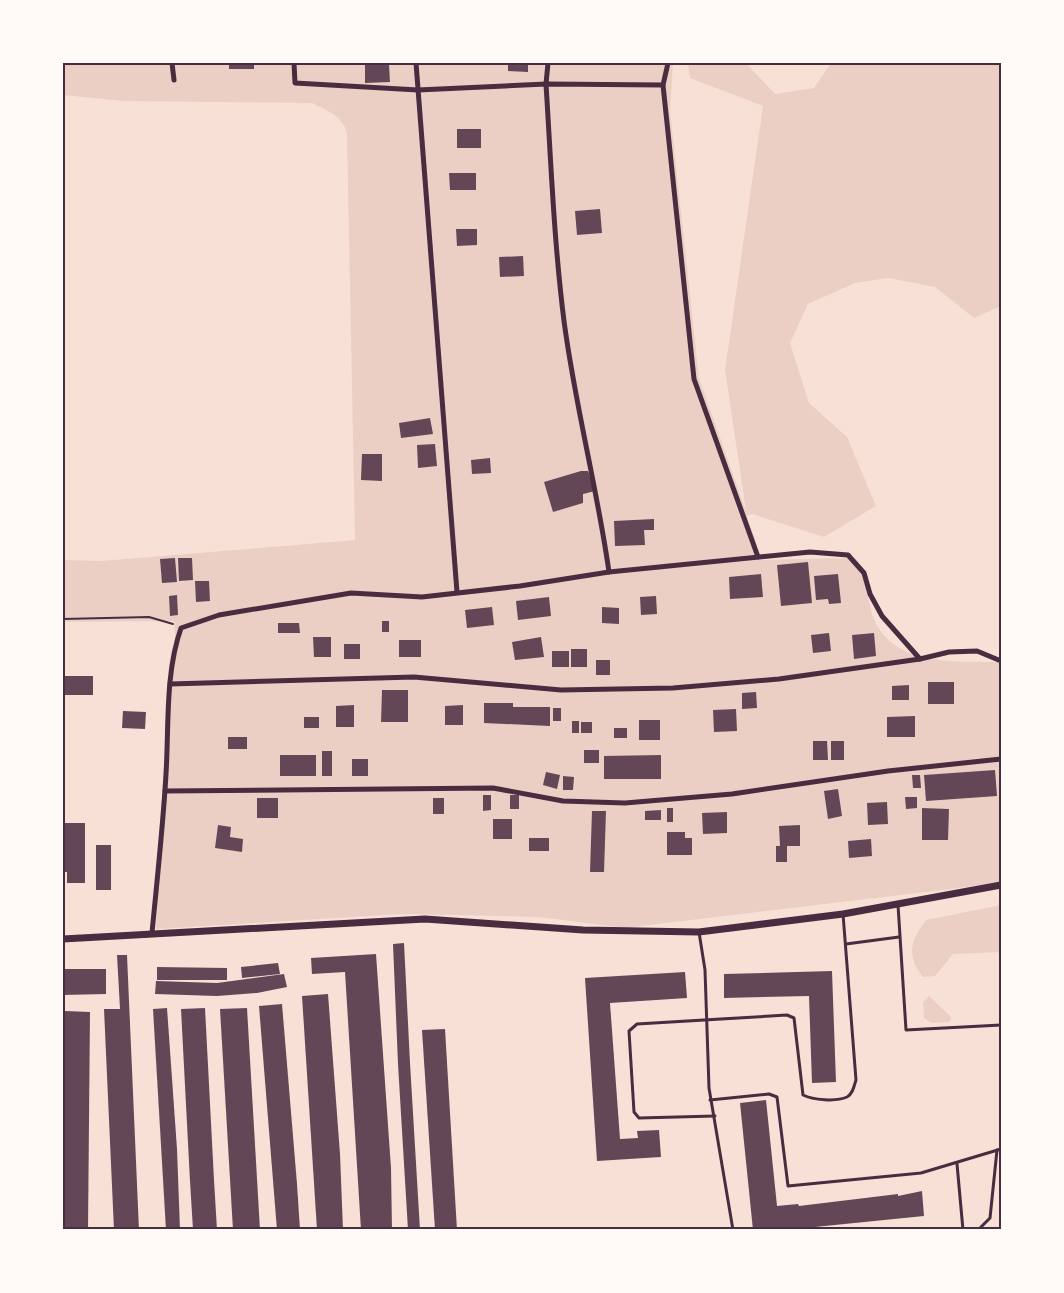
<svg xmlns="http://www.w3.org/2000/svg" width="1064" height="1293" font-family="'Fira Sans Condensed',sans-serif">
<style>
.green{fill:#ebcfc5}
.building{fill:#644757}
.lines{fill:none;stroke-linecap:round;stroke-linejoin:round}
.path{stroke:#4a2c40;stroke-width:2}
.service{stroke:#4a2c40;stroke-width:3}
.minor{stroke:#4a2c40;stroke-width:5}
.tertiary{stroke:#4a2c40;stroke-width:7}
.neatline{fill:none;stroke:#4a2c40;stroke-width:2}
</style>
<rect width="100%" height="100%" fill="#f7e1d7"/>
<g class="green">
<path d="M63 63H673L670 111 699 378 746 511 725 370 763 106 690 78 688 63H746L775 94 814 88 831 63H1001V306L974 318 935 287 888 278 855 283 808 304 790 343 809 403 847 437 876 506 824 537 752 514 747 516 762 560 848 558 863 569C866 585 868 604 874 619 895 668 957 661 1001 662V883L625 928 539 917 403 914 156 929 169 663 172 649 176 647 174 621 63 622V560L102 561 355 540 347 134C344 117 327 110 312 103L123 101 63 95Z"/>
<path d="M1001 905V952L953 954 935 976 923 977C906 955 910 942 926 920Z"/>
<polygon points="929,996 951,1017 950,1022 932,1023 924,1018 923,1002"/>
</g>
<g class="building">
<rect x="229" y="63" width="25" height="6"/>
<polygon points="508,63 528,63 528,72 508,71"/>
<polygon points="365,65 389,65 390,82 365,83"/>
<rect x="457" y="129" width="24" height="19"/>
<polygon points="449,173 476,173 476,190 450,190"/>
<polygon points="600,209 602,233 577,235 575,211"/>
<polygon points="456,229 477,229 477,245 457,246"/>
<polygon points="523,256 524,276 500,277 499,257"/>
<polygon points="430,418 433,434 401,438 399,423"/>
<polygon points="435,444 437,466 418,468 417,445"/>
<polygon points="362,454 382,454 382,481 361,480"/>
<polygon points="490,458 491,473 472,474 471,460"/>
<polygon points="581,471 588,471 595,491 583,494 583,503 553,512 544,482"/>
<polygon points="654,519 654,530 644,530 645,545 615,546 614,521"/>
<polygon points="175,558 177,582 162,583 160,559"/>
<polygon points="178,558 192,558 193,580 179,581"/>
<polygon points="808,562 812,603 781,606 777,565"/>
<polygon points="761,574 763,597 730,599 729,577"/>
<polygon points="838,574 841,603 829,604 828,599 816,600 814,576"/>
<polygon points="195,581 209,581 210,601 196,602"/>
<polygon points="177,595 178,615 170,616 169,596"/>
<polygon points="656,596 657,614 641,615 640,597"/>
<polygon points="549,597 551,616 518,620 516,601"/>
<polygon points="492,607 494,625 467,628 465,610"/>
<polygon points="602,607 619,608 619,624 602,623"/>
<rect x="382" y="621" width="7" height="11"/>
<polygon points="278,623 299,623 300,633 278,633"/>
<polygon points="829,633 831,651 813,653 811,635"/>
<polygon points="874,633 876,656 854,659 852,635"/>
<polygon points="313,637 331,637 331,657 314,657"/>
<polygon points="541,637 544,657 515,660 512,642"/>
<rect x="399" y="640" width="22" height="17"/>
<rect x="344" y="644" width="16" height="15"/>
<rect x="571" y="649" width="16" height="18"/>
<rect x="552" y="651" width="17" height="16"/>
<rect x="596" y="660" width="14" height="15"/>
<rect x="63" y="676" width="30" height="19"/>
<rect x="928" y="682" width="26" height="22"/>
<polygon points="909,685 909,700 892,700 892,686"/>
<polygon points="382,690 408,690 408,722 381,722"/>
<polygon points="756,692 757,708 742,709 742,693"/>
<polygon points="484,703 513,703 513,707 550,707 550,726 484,723"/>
<polygon points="354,705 354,727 336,727 336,706"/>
<polygon points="463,705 463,725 445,725 445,706"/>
<rect x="553" y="708" width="8" height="13"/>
<polygon points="736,709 737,731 714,732 713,710"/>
<polygon points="123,711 146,712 145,729 122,728"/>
<polygon points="915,716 915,737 887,737 887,717"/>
<rect x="304" y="717" width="15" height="11"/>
<rect x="639" y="720" width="21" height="20"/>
<rect x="572" y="721" width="7" height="12"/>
<rect x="581" y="722" width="11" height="11"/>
<rect x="614" y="728" width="13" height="10"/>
<rect x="228" y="737" width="19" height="12"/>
<polygon points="813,741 827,741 828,760 813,760"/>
<rect x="831" y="741" width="13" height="19"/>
<rect x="584" y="750" width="15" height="13"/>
<rect x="322" y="751" width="10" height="25"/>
<rect x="280" y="755" width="36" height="21"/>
<polygon points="661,755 661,779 604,779 604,756"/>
<rect x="352" y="759" width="16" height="17"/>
<polygon points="995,770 997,796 926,801 924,775"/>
<polygon points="546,772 560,775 557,789 543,785"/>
<polygon points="912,775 920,775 921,788 913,788"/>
<polygon points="563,776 574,777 573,790 563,790"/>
<polygon points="838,789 842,816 828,819 824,791"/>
<polygon points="483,795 491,795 491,810 483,811"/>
<rect x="510" y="795" width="9" height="14"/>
<polygon points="905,797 917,797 917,808 906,809"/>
<rect x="257" y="798" width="21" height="20"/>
<rect x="433" y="798" width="11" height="16"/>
<polygon points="887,802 888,824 868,825 867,803"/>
<rect x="667" y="808" width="6" height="14"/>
<polygon points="922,808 949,809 948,840 922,840"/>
<polygon points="661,810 661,820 645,820 645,811"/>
<polygon points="592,811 606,811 604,872 590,872"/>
<polygon points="727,812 727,833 703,834 702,813"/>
<rect x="493" y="819" width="19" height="20"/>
<polygon points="63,823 85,823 85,883 67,883 67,872 63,872"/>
<polygon points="218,825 231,827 230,837 243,839 242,852 215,848"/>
<polygon points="800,825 800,846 787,846 787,862 776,862 776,846 780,846 779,826"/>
<polygon points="667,832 685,832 685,838 692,838 692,855 667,855"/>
<rect x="529" y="838" width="20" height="13"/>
<polygon points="871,839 872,856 849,858 848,841"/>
<rect x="96" y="845" width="15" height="45"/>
<polygon points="404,943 410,1063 420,1230 408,1230 398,1064 393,944"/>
<polygon points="376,954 391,1168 392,1230 361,1230 345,972 312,974 311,958"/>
<polygon points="117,955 127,955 139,1230 114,1230 104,1009 120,1009"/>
<polygon points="278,963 280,974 242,978 241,967"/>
<polygon points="157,967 227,968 227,980 157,980"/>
<polygon points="63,969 106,969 106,994 63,995"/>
<polygon points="832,971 836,1082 812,1083 809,996 724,998 724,974"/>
<polygon points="685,972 687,998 610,1003 620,1139 638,1138 637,1131 659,1130 661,1157 597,1161 585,978"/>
<polygon points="284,974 287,987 257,993 217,996 155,994 156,981 217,983"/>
<polygon points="328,994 340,1154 343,1230 317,1230 302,996"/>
<polygon points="282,1004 297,1184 300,1230 277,1230 259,1006"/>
<polygon points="167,1008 177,1149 180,1230 166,1230 153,1009"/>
<polygon points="205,1008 214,1180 217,1230 193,1230 190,1181 181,1009"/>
<polygon points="247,1008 260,1230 233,1230 220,1009"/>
<polygon points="65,1011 90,1012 88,1230 63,1230"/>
<polygon points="445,1029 457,1230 435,1230 422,1030"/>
<polygon points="766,1100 777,1206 798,1204 799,1206 898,1194 898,1196 922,1191 924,1216 785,1230 753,1230 740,1103"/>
</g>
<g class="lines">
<polyline class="path" points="63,619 149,617 173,624"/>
<g class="service">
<polyline points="898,905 906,1030 1001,1025"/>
<polyline points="699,932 705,970 709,1088 733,1230"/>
<polyline points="846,944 899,937"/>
<polyline points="710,1100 769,1094 777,1097 788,1186 921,1173 1001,1149"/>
<path d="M715 1116 639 1118 634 1112 629 1031 637 1024 787 1015 794 1018 803 1095C813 1100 836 1102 847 1097 853 1094 854 1086 856 1080L843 914"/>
<polyline points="957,1164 963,1230"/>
<polyline points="964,1230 979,1229 990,1218 997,1150"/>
</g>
<g class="minor">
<polyline points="172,63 174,80"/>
<polyline points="294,63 295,83 418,90 546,84 663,85"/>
<polyline points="416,63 457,592"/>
<path d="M548 63 546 84C551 163 554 242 564 321 575 405 597 487 609 572"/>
<polyline points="668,63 663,85 694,379 758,557"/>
<polyline points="170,684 414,677 561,690 673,688 779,679 920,659 949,652 977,651 1001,661"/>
<polyline points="165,791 493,788 563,801 625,803 732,794 888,771 1001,759"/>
<path d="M152 933C157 880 163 827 166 774 169 726 165 674 181 628L219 615 351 593 422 597 520 586 609 572 810 552 848 555 864 573 870 594 882 616 920 659"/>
</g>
<polyline class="tertiary" points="63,939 425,919 583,930 699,932 843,914 1001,885"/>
</g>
<rect width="1064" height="1293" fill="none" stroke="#fffaf5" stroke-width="129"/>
<rect x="64" y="64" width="936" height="1164" class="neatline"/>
</svg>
